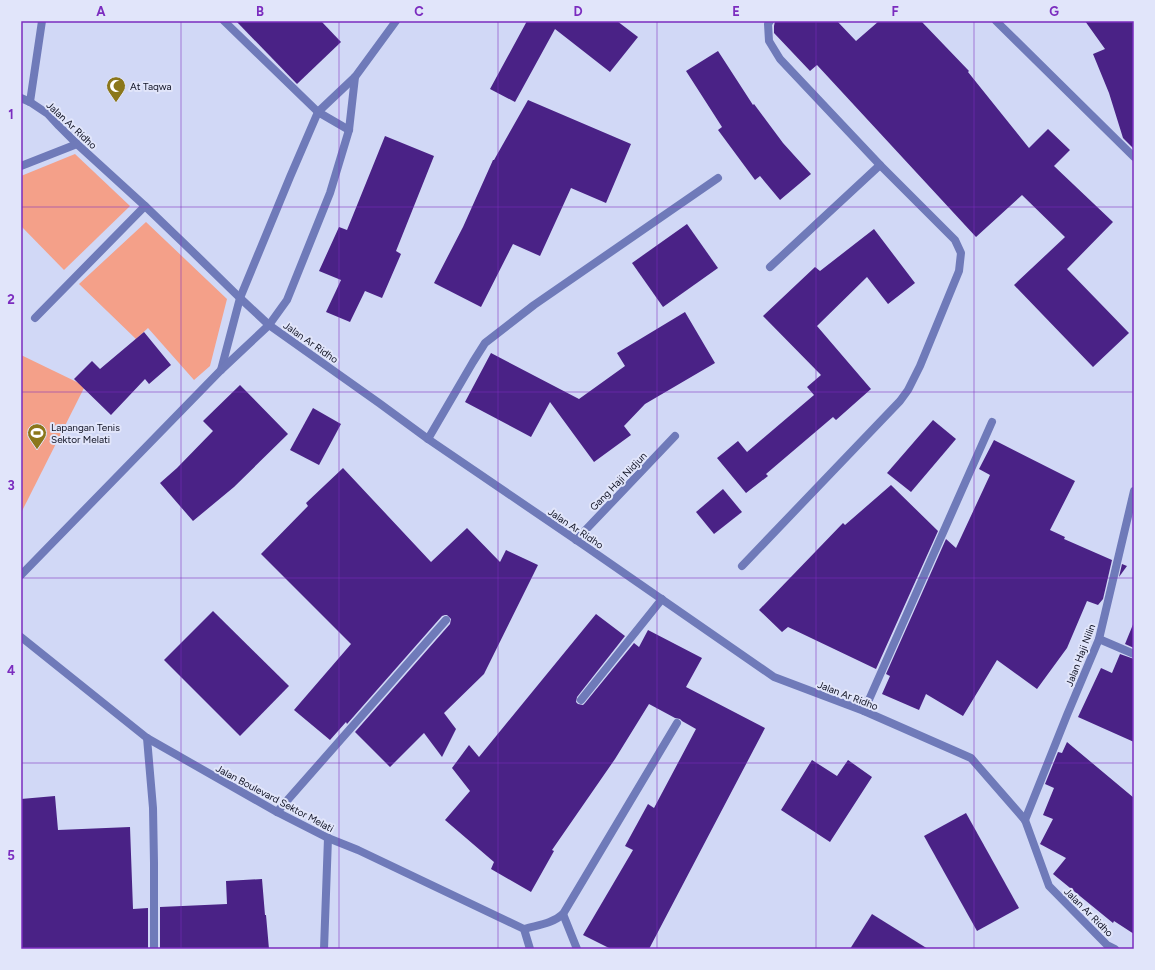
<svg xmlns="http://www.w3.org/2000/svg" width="1155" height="970" font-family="Figtree,sans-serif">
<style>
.green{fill:#f4a089}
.building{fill:#4a2286}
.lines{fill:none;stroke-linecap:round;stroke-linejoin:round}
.lane{stroke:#6f7ab9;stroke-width:8}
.street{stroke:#6f7ab9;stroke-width:8}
.grid{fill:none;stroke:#7b2cbf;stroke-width:1;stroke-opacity:0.55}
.labels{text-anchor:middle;stroke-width:4;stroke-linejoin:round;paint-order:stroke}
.poi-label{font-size:10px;fill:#101223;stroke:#e1e5fa;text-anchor:start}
.street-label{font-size:10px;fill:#101223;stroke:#e1e5fa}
.neatline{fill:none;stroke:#7b2cbf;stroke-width:1.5}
.grid-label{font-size:13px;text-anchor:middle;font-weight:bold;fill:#7b2cbf}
</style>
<rect width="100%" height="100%" fill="#d1d8f6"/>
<g class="green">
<polygon points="75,154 130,206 64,270 21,226 21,176"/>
<polygon points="146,222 227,299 210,366 194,380 148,328 136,339 79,284"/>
<polygon points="21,355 85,386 21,513"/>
</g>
<g class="building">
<polygon points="236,21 321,21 341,42 297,84"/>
<polygon points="527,21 617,21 638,37 610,72 555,29 515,102 490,89"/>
<polygon points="775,21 837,21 856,41 879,21 921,21 969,71 968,72 1029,148 1048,129 1070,150 1054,166 1113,222 1067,269 1129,333 1093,367 1014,285 1065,237 1022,195 976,237 817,65 810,71 774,33 774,26"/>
<polygon points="1085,21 1134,21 1134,149 1123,138 1109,93 1093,54 1105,49"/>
<polygon points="718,51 753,105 754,104 783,143 811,174 780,200 760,176 755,180 718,130 722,127 686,71"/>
<polygon points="528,100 631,144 606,203 571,188 540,256 513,244 481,307 434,283 463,227 493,160 494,160"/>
<polygon points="385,136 434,156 396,251 401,254 382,298 365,291 350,322 326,312 341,280 319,271 339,227 347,230"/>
<polygon points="687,224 718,268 663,307 632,263"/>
<polygon points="874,229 915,283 888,304 867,277 817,326 871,389 836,420 833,417 766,474 768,476 746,493 717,458 738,441 747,452 814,395 807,387 821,375 763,316 815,267 820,271"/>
<polygon points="685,312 715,363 645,404 624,426 631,435 594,462 550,402 531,437 465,402 491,353 579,399 625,366 617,353"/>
<polygon points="144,332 171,365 149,384 145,379 111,415 74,379 92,361 100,369"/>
<polygon points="240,385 288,434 234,487 193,521 160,483 177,468 213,431 203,421"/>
<polygon points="313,408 341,424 319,465 290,450"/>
<polygon points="933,420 956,439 911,492 887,473"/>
<polygon points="994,440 1075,481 1050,530 1065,537 1064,539 1112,560 1103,599 1098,605 1087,601 1067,648 1037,689 997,660 963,716 926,694 919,710 882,694 890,676 886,674 946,539 956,548 990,475 979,469"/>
<polygon points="343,468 431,562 467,528 500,562 506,550 538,565 484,674 444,713 456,729 442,757 424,733 390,767 355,732 450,624 451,619 447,615 445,615 442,616 347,724 346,722 330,740 294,710 351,644 261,554 308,506 306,503"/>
<polygon points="891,485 938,531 876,669 788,627 782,632 759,610 843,523 845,525"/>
<polygon points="723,489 742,512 714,534 696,512"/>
<polygon points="1122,564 1127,566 1119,577"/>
<polygon points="213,611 289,686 240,736 164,660"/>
<polygon points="596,614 625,636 577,697 576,702 578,704 583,705 585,703 634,643 639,647 648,630 702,658 686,687 765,728 649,949 611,949 583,935 633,850 625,846 648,804 654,808 696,729 682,721 680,719 675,718 649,704 615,759 552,850 554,851 531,892 491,869 494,862 445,820 470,791 452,768 469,745 479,757"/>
<polygon points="1134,622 1134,648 1125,644"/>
<polygon points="1120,654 1134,659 1134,742 1078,717 1101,668 1112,673"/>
<polygon points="1067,742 1134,798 1134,934 1114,921 1113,923 1053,874 1066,858 1040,844 1053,819 1043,815 1054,788 1045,784 1058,752 1062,753"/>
<polygon points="812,760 837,776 848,760 872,777 830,842 781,810"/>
<polygon points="55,796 58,830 130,827 133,909 148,908 148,949 21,949 21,799"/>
<polygon points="966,813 1019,908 977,931 924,836"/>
<polygon points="262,879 265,915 266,915 269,949 160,949 160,907 227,904 226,881"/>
<polygon points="872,914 928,949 850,949"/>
</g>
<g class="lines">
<polyline class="lane" points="30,102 42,21"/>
<g class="street">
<polyline points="224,21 318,112 349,130"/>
<polyline points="996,21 1134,157"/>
<polyline points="21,98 30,102 48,114 59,126 77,144 145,206 198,257 240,298 269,325 379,403 428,439 585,546 774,677 864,711 971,758 1025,820 1049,886 1107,945 1115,949"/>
<polyline points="21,166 77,144"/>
<polyline points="770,267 880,165"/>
<polyline points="35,318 145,206"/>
<polyline points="221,370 240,298 290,177 318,112 355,77 396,21"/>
<polyline points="428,439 473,362 485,343 534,305 718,178"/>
<polyline points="576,540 675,436"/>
<polyline points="742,566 900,401 908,390 920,366 959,271 961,253 955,240 880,165 780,59 769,41 768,24 770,21"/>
<polyline points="21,575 221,370 269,325 287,300 330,193 349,130 355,77"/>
<polyline points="21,637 147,738 277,812 328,838 358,850 524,929 530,949"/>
<polyline points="1099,639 1134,654"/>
<polyline points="581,700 662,599"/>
<polyline points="864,711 992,422"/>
<polyline points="147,738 153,808 154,863 154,949"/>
<polyline points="277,812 446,620"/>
<polyline points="1025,820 1067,715 1099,639 1134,491"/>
<polyline points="563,914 577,949"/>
<path d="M524 929C537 925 552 924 563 914L677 723"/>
<polyline points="324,949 328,838"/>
</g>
</g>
<path class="grid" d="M181 21V949M339 21V949M498 21V949M657 21V949M816 21V949M974 21V949M21 207H1134M21 392H1134M21 578H1134M21 763H1134"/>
<defs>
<g id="mosque-pin" transform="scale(1)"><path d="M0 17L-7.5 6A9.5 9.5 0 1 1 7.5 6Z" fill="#8b771b" stroke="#e1e5fa"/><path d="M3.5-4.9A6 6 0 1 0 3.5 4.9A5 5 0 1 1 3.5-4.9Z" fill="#fff"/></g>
<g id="stadium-pin" transform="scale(1)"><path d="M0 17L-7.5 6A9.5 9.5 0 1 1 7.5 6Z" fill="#8b771b" stroke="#e1e5fa"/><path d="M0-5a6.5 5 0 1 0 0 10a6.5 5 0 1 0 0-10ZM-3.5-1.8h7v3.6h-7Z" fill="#fff"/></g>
</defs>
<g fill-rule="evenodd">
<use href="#mosque-pin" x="116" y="86"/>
<use href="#stadium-pin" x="37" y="433"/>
</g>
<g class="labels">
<g class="poi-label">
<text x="130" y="90">At Taqwa</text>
<text x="51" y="431">Lapangan Tenis<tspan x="51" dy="12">Sektor Melati</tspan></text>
</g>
<g class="street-label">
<text transform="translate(72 125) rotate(43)" y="4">Jalan Ar Ridho</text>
<text transform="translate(311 342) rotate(35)" y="4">Jalan Ar Ridho</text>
<text transform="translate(618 481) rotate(-46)" y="4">Gang Haji Nidjun</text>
<text transform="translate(576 528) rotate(34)" y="4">Jalan Ar Ridho</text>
<text transform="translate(1080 655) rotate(-69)" y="4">Jalan Haji Nilin</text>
<text transform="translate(848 695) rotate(21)" y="4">Jalan Ar Ridho</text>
<text transform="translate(275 798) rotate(28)" y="4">Jalan Boulevard Sektor Melati</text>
<text transform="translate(1089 912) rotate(45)" y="4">Jalan Ar Ridho</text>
</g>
</g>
<rect width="1155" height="970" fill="none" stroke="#e1e5fa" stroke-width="44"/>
<rect x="22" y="22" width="1111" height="926" class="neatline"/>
<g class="grid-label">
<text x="101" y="16">A</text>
<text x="260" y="16">B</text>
<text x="419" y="16">C</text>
<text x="578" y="16">D</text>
<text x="736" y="16">E</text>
<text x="895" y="16">F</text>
<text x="1054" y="16">G</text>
<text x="11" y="119">1</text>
<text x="11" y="304">2</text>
<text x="11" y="490">3</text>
<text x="11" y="675">4</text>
<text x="11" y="860">5</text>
</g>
</svg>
